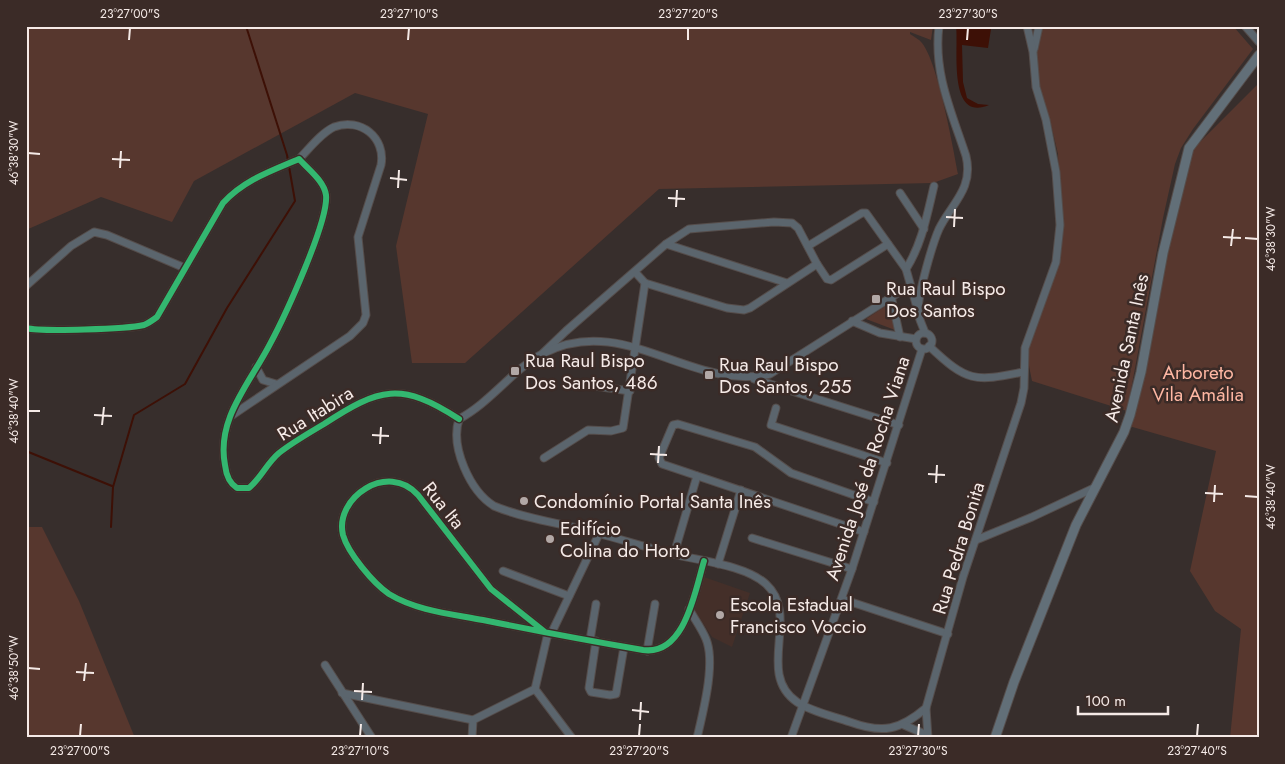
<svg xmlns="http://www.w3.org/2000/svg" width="1285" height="764" font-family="Jost,sans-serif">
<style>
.built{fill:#442f29}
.green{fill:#57372e}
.water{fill:#3d1006}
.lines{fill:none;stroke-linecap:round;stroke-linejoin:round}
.stream{stroke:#3d1006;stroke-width:2}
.minor-casing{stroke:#554d4b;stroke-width:9}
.major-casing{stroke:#554d4b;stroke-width:11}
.minor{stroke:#5b656d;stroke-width:7}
.major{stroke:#626f78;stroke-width:9}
.cycleway-casing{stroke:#3b2b27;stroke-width:9}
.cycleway{stroke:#33b770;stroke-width:6}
.ticks{fill:none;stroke:#f5eae7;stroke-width:2}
.poi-dot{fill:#b2a8a6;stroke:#3b2b27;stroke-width:2}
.labels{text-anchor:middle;stroke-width:5;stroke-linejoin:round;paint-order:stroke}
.poi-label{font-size:19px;fill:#f5eae7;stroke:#3b2b27;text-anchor:start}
.street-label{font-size:19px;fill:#f5eae7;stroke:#3b2b27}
.park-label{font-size:19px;fill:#feb7a3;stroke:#3b2b27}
.neatline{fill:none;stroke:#f5eae7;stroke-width:2}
.ticks-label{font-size:12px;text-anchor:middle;fill:#f5eae7}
</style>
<rect width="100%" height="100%" fill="#372e2c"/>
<polygon class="built" points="704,577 750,593 732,647 712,637 693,608"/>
<g class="green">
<path d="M26 26H933L931 40 910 32V34C914 37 919 39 922 43 938 63 953 147 958 174L933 183 659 189 465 363H412L396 246 428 114 355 93 194 181 172 222 101 197 26 230Z"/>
<polygon points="1037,26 1233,26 1253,49 1193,129 1181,148 1175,164 1163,218 1127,411 1032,381 1029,366 1029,345 1061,237 1058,154 1050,120 1039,91 1036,67"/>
<polygon points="1259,83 1259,738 1230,738 1241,629 1215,611 1190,571 1216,451 1129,426 1159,274 1190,152"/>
<polygon points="887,305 889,306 895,330 866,319"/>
<polygon points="26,527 42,527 79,601 135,738 26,738"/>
</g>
<path class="water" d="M956 26H999L991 29 988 48 962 45 963 82 967 98 978 104 989 105C947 123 959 47 956 26Z"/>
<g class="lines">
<g class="stream">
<polyline points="26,451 112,486"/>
<polyline points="111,527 113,487 134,415 185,384 227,308 295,201 287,155 246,26"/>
</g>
<g class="minor-casing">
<g id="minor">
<polyline points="1245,26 1259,42"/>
<polyline points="1034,49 1039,26"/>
<polyline points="900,193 924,229"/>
<polyline points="666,244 787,283"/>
<polyline points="808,246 862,213 866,213 906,269 918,311"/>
<polyline points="817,264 827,279 831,280 888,244"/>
<path d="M906 269C922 244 927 215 934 186"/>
<polyline points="26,286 71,246 94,232 107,235 185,268"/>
<polyline points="891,296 900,337"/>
<polyline points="852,321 880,333 916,339"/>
<path d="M26 328C42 332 127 329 144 325 149 323 153 320 157 317L223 203C244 180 271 171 299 159 309 170 324 181 326 195 329 221 284 318 270 344 250 383 216 419 225 465 226 474 229 483 237 488H249C261 478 267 463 279 453 293 442 309 433 324 424 379 388 401 381 459 419"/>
<path d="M925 333C923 326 918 318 918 311 918 294 932 245 939 229 951 204 974 189 966 156 952 113 933 73 939 26"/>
<circle cx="924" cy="341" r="8"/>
<path d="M929 346C967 382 974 382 1023 372"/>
<polyline points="543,353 566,331 666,244 689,229 774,222 792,223 798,228 817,264 750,308 744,310 727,308 645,283 635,272"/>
<polyline points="256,367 263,380 276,384"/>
<polyline points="754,379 899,425"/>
<polyline points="573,383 630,391"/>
<polyline points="776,408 771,425 887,463"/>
<path d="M231 416 350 336 363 323 366 315 358 237 381 165C386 138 361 117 334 127 321 133 309 149 299 159"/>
<path d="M459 419C450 447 470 491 494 506 520 517 551 522 578 528 610 536 641 546 673 554 700 561 745 565 766 584 801 616 755 673 797 702 812 712 833 716 850 722 883 734 900 730 926 708"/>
<path d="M459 419C491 402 514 368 544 353 625 312 691 392 770 374L909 286"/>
<polyline points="544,458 588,430 611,431 623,428 645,283"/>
<polyline points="864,532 662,464 659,458 673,425 678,424 755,447 791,473 874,502"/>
<polyline points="752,538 852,569"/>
<polyline points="976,540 1032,517 1096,487"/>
<polyline points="674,554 697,476"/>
<polyline points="718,564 741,490"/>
<polyline points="503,571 569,596"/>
<polyline points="842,599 948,634"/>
<path d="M689 609C694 618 702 629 706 639 716 663 703 712 697 738"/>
<path d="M545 632 491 589 418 495C388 461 334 498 343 535 348 553 373 583 389 594 417 611 452 614 483 620 537 631 590 641 643 650 685 656 695 591 704 561"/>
<polyline points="551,634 599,534"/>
<polyline points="590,640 596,604"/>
<polyline points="596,641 589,688 591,692 610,695 616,694 624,647"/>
<polyline points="647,651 655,604"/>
<polyline points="325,665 372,738"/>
<polyline points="535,689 572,738"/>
<polyline points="535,689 548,633"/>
<polyline points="342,693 473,720"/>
<polyline points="904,725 927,735"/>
<polyline points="472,738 473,720 535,689"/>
<polyline points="791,738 852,569 922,349"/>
<polyline points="928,738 926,708 963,577 1021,403 1024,388 1025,348 1056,262 1060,225 1056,172 1046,120 1036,87 1033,52 1027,26"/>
</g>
</g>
<g class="major-casing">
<polyline id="major" points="995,738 1014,682 1076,525 1124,432 1130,415 1141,372 1163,253 1189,148 1259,55"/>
</g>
<use href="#minor" class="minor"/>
<use href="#major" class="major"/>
<g class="cycleway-casing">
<g id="cycleway">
<path d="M26 328C42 332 127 329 144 325 149 323 153 320 157 317L223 203C244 180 271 171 299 159 309 170 324 181 326 195 329 221 284 318 270 344 250 383 216 419 225 465 226 474 229 483 237 488H249C261 478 267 463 279 453 293 442 309 433 324 424 379 388 401 381 459 419"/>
<path d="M545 632 491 589 418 495C388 461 334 498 343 535 348 553 373 583 389 594 417 611 452 614 483 620 537 631 590 641 643 650 685 656 695 591 704 561"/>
</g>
</g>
<use href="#cycleway" class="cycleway"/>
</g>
<path class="ticks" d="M129 40 130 28M408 40 409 28M688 40V28M967 40 968 28M28 153 40 154M112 159 130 160M120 168 121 151M390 178 407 180M398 188 399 170M668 198 685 199M676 207 677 190M946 217 963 218M954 227 955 209M1223 237 1241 238M1245 238 1258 239M1231 246 1233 229M28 411H40M94 415 112 416M102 425 104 407M372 435 389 436M380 444 381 427M650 454 667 455M658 463 659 446M928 474 945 475M936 483 937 465M1205 493 1223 494M1245 496 1258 497M1214 502 1215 485M28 668 40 669M76 672 94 673M84 681 86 663M354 691 372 692M362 700 363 683M632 710 649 712M640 720 641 702M80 736 81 724M360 736 361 724M639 736 640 724M918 736 919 724M1197 736 1198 724"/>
<g class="poi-dot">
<rect x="871" y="294" width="10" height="10" rx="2.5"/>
<rect x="510" y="366" width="10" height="10" rx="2.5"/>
<rect x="704" y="370" width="10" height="10" rx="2.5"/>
<circle cx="524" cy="501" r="5"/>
<circle cx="550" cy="539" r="5"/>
<circle cx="720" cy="615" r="5"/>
</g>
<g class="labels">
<g class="poi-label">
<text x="886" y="295">Rua Raul Bispo<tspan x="886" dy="22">Dos Santos</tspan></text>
<text x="525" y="367">Rua Raul Bispo<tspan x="525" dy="22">Dos Santos, 486</tspan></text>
<text x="719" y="371">Rua Raul Bispo<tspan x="719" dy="22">Dos Santos, 255</tspan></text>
<text x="534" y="508">Condomínio Portal Santa Inês</text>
<text x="560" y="535">Edifício<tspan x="560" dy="22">Colina do Horto</tspan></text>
<text x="730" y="611">Escola Estadual<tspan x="730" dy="22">Francisco Voccio</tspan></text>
</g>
<g class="street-label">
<text transform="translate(1126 348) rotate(-78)" y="7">Avenida Santa Inês</text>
<text transform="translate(315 413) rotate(-32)" y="7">Rua Itabira</text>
<text transform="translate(867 468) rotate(-72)" y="7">Avenida José da Rocha Viana</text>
<text transform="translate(444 505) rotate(51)" y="7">Rua Ita</text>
<text transform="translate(958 548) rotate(-73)" y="7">Rua Pedra Bonita</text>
</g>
<g class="park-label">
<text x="1198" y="379">Arboreto<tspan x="1198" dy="22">Vila Amália</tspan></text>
</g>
</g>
<rect width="1285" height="764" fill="none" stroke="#3b2b27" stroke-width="55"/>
<path d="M1078 706v8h90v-8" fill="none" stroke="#f5eae7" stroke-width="2.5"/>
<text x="1085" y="706" font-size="15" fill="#f5eae7" stroke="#3b2b27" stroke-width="4" paint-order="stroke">100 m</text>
<rect x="28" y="28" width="1230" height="708" class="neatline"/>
<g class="ticks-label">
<text x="130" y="18">23°27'00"S</text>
<text x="409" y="18">23°27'10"S</text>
<text x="688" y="18">23°27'20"S</text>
<text x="968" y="18">23°27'30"S</text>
<text transform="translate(14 153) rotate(-90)" y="4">46°38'30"W</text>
<text transform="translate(1271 239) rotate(-90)" y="4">46°38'30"W</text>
<text transform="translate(14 411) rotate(-90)" y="4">46°38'40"W</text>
<text transform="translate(1271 497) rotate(-90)" y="4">46°38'40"W</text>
<text transform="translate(14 668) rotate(-90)" y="4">46°38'50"W</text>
<text x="80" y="755">23°27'00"S</text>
<text x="360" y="755">23°27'10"S</text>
<text x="639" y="755">23°27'20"S</text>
<text x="918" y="755">23°27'30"S</text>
<text x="1197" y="755">23°27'40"S</text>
</g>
</svg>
